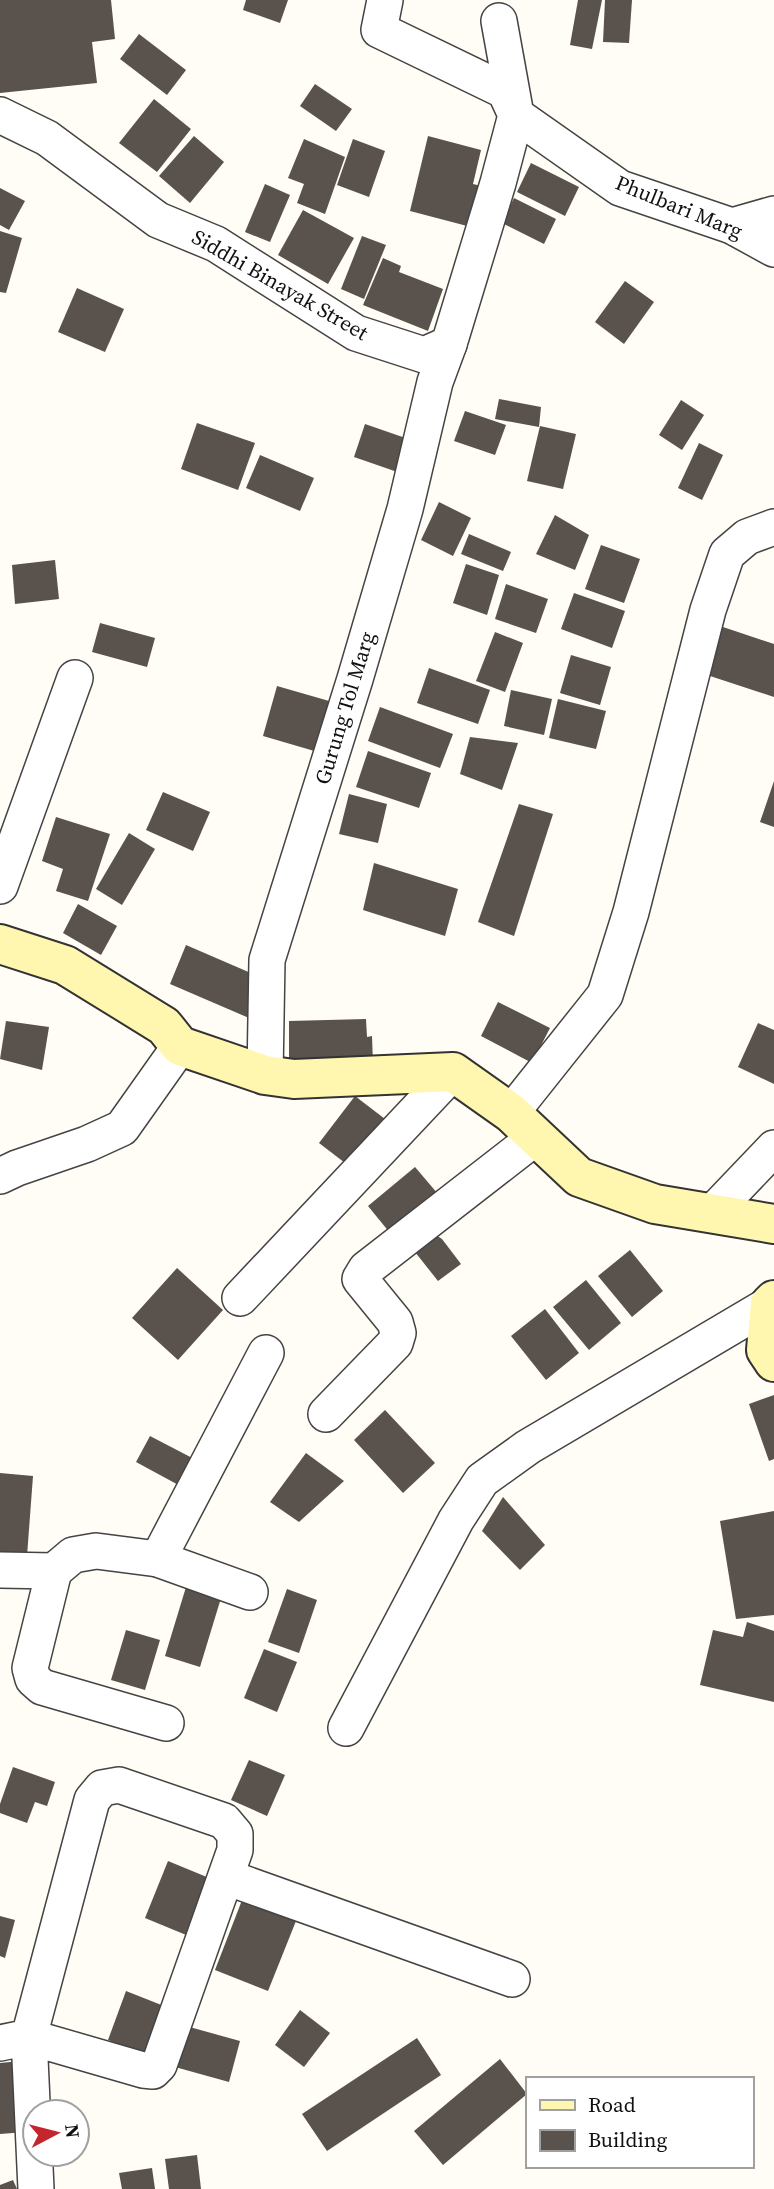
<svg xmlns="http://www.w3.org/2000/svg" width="774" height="2189" font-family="'Source Serif 4',serif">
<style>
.building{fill:#5a524d}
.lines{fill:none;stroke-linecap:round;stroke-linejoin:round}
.street-casing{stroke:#444;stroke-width:38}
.secondary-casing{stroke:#333;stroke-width:42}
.street{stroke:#fff;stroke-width:35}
.secondary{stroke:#fff6b0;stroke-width:38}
.labels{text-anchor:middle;stroke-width:7;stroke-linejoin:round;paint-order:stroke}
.street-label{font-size:21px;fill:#111;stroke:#fff}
</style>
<rect width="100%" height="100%" fill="#fffdf5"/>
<g class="building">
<polygon points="0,0 111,0 115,39 92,42 97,83 0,93"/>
<polygon points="246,0 288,0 280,23 243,10"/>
<polygon points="578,0 602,0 592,49 570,45"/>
<polygon points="605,0 632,0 629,43 603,42"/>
<polygon points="139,34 186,70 167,95 120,59"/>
<polygon points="315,84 352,109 336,131 300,106"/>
<polygon points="154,99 191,129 157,172 119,143"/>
<polygon points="194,136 224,162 190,203 159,176"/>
<polygon points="428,136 481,150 473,184 481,186 471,227 410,211"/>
<polygon points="304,139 345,157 325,214 297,203 304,184 288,178"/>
<polygon points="353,139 385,151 369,197 337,185"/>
<polygon points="531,163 579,187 565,216 517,192"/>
<polygon points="265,184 290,195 270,242 245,232"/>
<polygon points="0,188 25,201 9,230 0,225"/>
<polygon points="514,198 556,219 544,244 502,223"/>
<polygon points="303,210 354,238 328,284 278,255"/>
<polygon points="0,231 22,238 6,293 0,292"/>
<polygon points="362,236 386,245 364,299 341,289"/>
<polygon points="383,258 401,266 399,272 443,289 428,331 363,305"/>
<polygon points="625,281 654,302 624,344 595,322"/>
<polygon points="77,288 124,309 105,352 58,332"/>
<polygon points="499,399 541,407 539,427 495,419"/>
<polygon points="681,400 704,415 682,450 659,435"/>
<polygon points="465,411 506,425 495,455 454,441"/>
<polygon points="197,423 255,443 238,490 181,469"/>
<polygon points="365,424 417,442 406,475 354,457"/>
<polygon points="540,426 576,434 563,489 527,481"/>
<polygon points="699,443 723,455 702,500 678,488"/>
<polygon points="260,455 314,478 300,511 246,488"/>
<polygon points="439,502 471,518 453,556 421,540"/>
<polygon points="555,515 589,535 575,570 536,554"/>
<polygon points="469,534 511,552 503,571 461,554"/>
<polygon points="601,545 640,559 624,603 585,589"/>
<polygon points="55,560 59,599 15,604 12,565"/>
<polygon points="466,564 499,575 487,615 453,603"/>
<polygon points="506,584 548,599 536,633 495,619"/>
<polygon points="574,593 625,611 612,648 561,629"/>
<polygon points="100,623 155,638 147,667 92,652"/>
<polygon points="720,626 774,644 774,697 704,674"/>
<polygon points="495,632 523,643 505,692 476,681"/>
<polygon points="571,655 611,667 600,705 560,693"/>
<polygon points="429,668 490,690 478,724 417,703"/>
<polygon points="277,686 343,705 328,755 263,736"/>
<polygon points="511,690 552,699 544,735 504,726"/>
<polygon points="558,699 606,711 596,749 549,738"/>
<polygon points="380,707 453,734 440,768 368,741"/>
<polygon points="470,737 518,743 502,790 460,774"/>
<polygon points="368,751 431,773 419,808 356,787"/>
<polygon points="774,781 774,827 760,822"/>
<polygon points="163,792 210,812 193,851 146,830"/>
<polygon points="349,794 387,804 378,843 339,834"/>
<polygon points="519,804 553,814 514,936 478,922"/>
<polygon points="56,817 110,834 88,901 56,891 63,869 42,861"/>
<polygon points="129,833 155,849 122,905 96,889"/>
<polygon points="374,863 458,889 445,936 363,910"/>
<polygon points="78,904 117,926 101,955 63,933"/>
<polygon points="186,945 265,979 249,1018 170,984"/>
<polygon points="498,1002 550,1028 532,1063 481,1036"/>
<polygon points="366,1019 367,1037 372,1036 373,1064 289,1066 289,1021"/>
<polygon points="6,1021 49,1027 42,1070 0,1059"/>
<polygon points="758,1023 774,1030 774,1084 738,1067"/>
<polygon points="355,1096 385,1119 349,1166 319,1143"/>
<polygon points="415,1167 438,1194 390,1233 368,1206"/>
<polygon points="436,1235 442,1239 461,1264 438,1281 415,1252"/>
<polygon points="630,1250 663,1291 632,1317 598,1276"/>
<polygon points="177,1268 223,1310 178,1360 132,1318"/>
<polygon points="586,1280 621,1323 589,1350 553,1307"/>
<polygon points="545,1309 579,1353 546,1380 511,1336"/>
<polygon points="774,1395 774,1459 769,1461 749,1404"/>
<polygon points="385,1410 435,1463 403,1493 354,1440"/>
<polygon points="150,1436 198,1461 184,1488 136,1462"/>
<polygon points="306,1453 344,1481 299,1522 270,1502"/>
<polygon points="0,1473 33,1476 27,1556 0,1557"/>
<polygon points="503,1497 545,1545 520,1570 482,1531"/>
<polygon points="774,1511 774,1615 736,1619 720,1521"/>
<polygon points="186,1587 221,1598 200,1667 165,1656"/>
<polygon points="287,1589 317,1600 299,1653 268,1642"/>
<polygon points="747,1622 774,1631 774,1702 700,1685 713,1630 743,1637"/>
<polygon points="126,1630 160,1640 145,1690 111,1680"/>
<polygon points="264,1649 297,1662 277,1712 244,1698"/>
<polygon points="249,1760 285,1775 267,1816 231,1800"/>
<polygon points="13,1767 55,1782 47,1806 35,1802 27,1823 0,1813 0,1804"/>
<polygon points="168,1861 214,1880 191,1937 145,1918"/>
<polygon points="244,1895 298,1916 268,1991 215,1970"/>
<polygon points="0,1916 15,1920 5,1958 0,1956"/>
<polygon points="126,1991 169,2008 150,2056 108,2040"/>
<polygon points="300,2010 330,2033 304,2067 275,2045"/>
<polygon points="186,2026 240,2041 229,2082 175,2067"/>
<polygon points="417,2038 441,2075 327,2151 302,2114"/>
<polygon points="500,2059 527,2094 443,2165 414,2131"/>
<polygon points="20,2061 26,2132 0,2134 0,2063"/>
<polygon points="197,2155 201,2189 169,2189 165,2159"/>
<polygon points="152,2168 155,2189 122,2189 119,2173"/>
<polygon points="13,2180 17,2189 0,2189 0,2185"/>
</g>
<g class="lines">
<g class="street-casing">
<g id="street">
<polyline points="499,21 516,115 620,188 732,226 774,249"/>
<polyline points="0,115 47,138 158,220 216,244 356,333 424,355 449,344 498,183 516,115 505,91 379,30 385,0"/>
<polyline points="732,226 774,214"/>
<polyline points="0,886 75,678"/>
<polyline points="265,1075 267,960 355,679 405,509 435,382 449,344"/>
<polyline points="511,1113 605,995 631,912 708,610 727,554 747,537 774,527"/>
<polyline points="0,1176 17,1168 87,1144 122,1128 180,1046"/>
<polyline points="711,1214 774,1148"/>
<polyline points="240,1298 453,1072"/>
<polyline points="326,1414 395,1343 398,1333 395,1322 360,1279 366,1269 536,1137"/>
<polyline points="158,1559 266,1353"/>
<polyline points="0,1570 54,1571 73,1555 96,1551 158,1559 250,1592"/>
<polyline points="54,1571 30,1668 33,1679 42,1687 166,1723"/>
<polyline points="346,1728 456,1520 482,1480 528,1447 770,1304"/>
<polyline points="226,1877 512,1979"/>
<polyline points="0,2043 29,2037 143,2070 153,2071 159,2065 235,1850 235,1834 224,1821 119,1785 102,1788 92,1800 29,2037 36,2189"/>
</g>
</g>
<g class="secondary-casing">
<g id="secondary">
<polyline points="0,944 65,965 164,1026 180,1046 265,1075 294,1079 453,1072 511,1113 579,1177 655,1204 774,1224"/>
<polyline points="774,1300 770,1304 766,1350 774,1362"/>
</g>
</g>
<use href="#street" class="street"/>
<use href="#secondary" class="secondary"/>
</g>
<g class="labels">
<g class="street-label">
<text transform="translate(679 207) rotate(22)" y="7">Phulbari Marg</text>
<text transform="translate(280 285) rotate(30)" y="7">Siddhi Binayak Street</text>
<text transform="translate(345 708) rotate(-73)" y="7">Gurung Tol Marg</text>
</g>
</g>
<rect x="526" y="2077" width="228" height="91" fill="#ffffff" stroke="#a0a0a0" stroke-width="2"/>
<rect x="540" y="2100" width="35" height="10" fill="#fff6b0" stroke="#a0a0a0" stroke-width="2"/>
<text x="588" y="2112" font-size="21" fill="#111111">Road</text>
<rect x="540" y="2130" width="35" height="21" fill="#5a524d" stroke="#a0a0a0" stroke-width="2"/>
<text x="588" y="2147" font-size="21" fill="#111111">Building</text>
<g transform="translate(56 2133) rotate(83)"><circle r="33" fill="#ffffff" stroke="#a0a0a0" stroke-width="2"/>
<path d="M0-5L12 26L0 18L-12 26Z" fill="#c4262e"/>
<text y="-10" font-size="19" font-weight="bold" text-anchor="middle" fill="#111111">N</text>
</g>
</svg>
